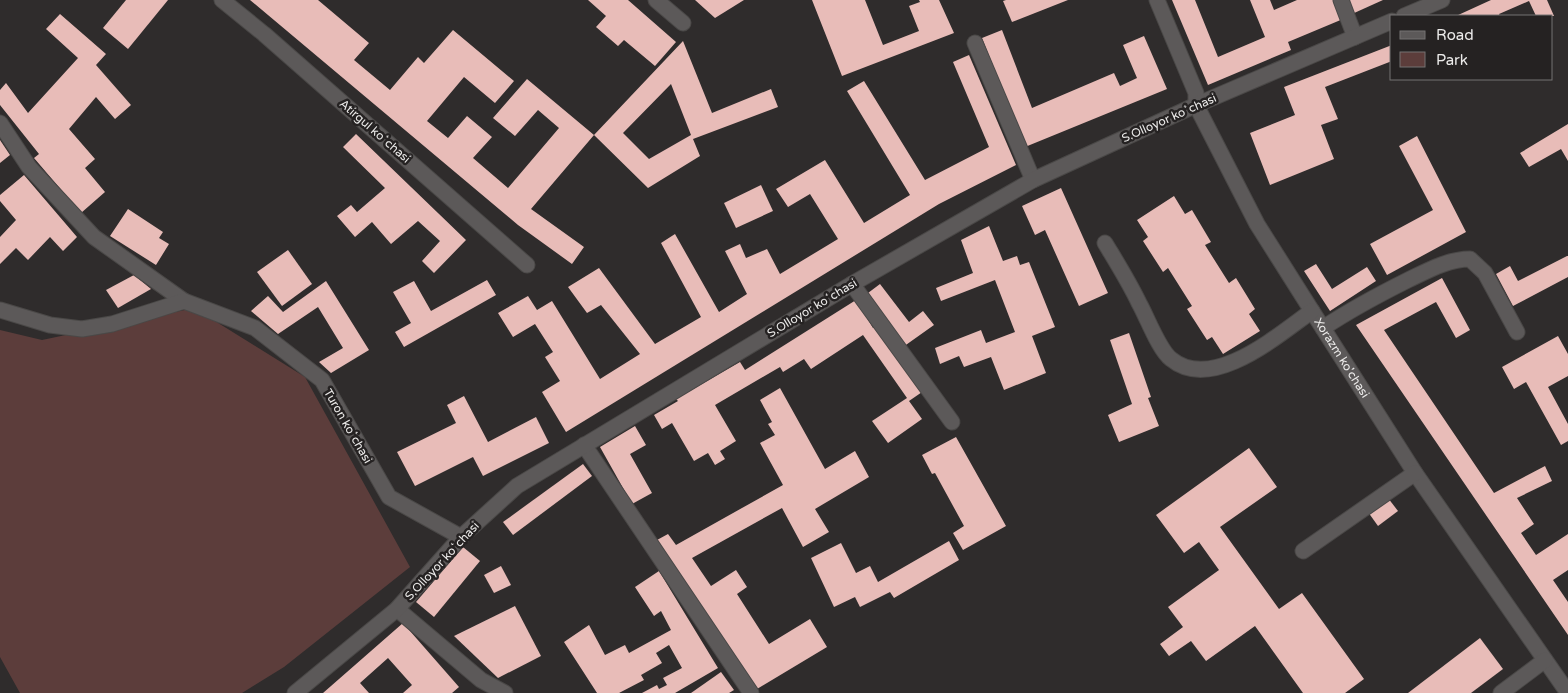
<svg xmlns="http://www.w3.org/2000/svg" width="1568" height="693" font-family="'Varela Round',sans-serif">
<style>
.green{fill:#5c3d3b}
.building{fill:#e8bcb8;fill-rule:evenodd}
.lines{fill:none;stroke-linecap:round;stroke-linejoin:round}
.minor-casing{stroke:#4a4847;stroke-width:17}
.minor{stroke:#5c5959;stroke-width:15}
.labels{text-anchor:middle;stroke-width:5;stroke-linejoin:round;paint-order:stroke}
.street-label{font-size:12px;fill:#ecebea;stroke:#252222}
</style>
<rect width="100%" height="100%" fill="#2f2c2c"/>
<polygon class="green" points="194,308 305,377 410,567 284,667 242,693 20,693 0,657 0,330 42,340"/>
<g class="building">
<polygon points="126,0 168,0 128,49 103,28"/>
<polygon points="250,0 318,0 369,43 354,60 390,90 418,57 424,63 453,30 514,81 495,103 464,77 427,121 448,138 467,116 492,137 473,158 508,188 559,128 538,110 515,136 493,118 527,79 594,135 531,209 584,247 572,264 518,225"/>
<polygon points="588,0 628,0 676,42 655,66 624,40 618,46 596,27 606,16"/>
<polygon points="695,0 744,0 715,18"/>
<polygon points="812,0 865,0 883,45 919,31 909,6 920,2 919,0 939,0 954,33 842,76"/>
<polygon points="1006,0 1068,0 1012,22 1003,1"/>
<polygon points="1172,0 1195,0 1218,57 1265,37 1250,0 1270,0 1274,10 1297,0 1335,0 1343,19 1288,42 1291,50 1208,85"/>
<polygon points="1345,0 1383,0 1352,14"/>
<polygon points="1491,0 1547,0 1554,16 1536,16 1529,1 1499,14 1500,16 1456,16"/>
<polygon points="60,14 106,54 96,65 131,105 115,119 96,97 69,129 95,159 85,168 105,192 81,213 34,158 39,154 0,105 0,90 6,83 28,113 78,58 46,29"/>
<polygon points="1002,30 1032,108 1114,73 1120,86 1137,78 1123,45 1144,36 1167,89 1025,147 982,38"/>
<path d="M683 41 712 113 771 89 778 107 693 139 700 156 648 188 594 135ZM671 84 691 135 649 159 623 133Z"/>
<polygon points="1392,45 1392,61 1325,87 1338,119 1321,125 1334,159 1270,185 1250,133 1295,115 1284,87"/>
<polygon points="969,55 1016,165 939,204 566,432 542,392 560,381 545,357 553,352 535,324 513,337 498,313 528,296 537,310 552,301 600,379 640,354 601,305 587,313 568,287 599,268 655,344 701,317 661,243 675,234 719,312 747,294 725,251 740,244 746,258 767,249 780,274 838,239 810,194 788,207 776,189 825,160 864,223 910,195 847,91 864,81 925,180 989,147 953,62"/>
<polygon points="1568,124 1568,161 1561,149 1529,167 1520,153"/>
<polygon points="356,134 466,240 434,273 422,261 440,241 418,221 391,244 372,222 355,237 337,216 351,205 357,212 385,188 343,147"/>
<polygon points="1417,136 1466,232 1387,275 1370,244 1433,210 1399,146"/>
<polygon points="0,140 10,155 0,163"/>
<polygon points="24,175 77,237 63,251 50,237 28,260 16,248 0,264 0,237 16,220 0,201 0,195"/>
<polygon points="761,185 773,211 736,228 724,203"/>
<polygon points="1061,188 1108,293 1079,306 1045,230 1035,235 1022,206"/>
<polygon points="1174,196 1185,214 1192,210 1211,242 1205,245 1229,283 1236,278 1255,309 1249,314 1260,331 1223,354 1212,337 1207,340 1187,309 1192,306 1168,268 1163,272 1143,241 1148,237 1137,220"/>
<polygon points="128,209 163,232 159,238 169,244 156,265 110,236"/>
<polygon points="989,226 1003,261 1017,256 1020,265 1029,262 1055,327 1032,336 1046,373 1004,390 991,357 964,367 959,356 940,364 935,348 981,330 986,343 1015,332 995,280 941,301 936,288 973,273 961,240"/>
<polygon points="288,250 312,284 282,306 257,272"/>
<polygon points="1567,256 1568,256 1568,277 1513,306 1496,274 1510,266 1518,281"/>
<polygon points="1316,264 1332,289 1367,267 1376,281 1330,311 1304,271"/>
<polygon points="134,275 151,289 118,308 106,290"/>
<polygon points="1442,278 1470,330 1456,338 1436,302 1384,330 1494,493 1545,466 1552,481 1517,498 1534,524 1521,533 1536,555 1568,534 1568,570 1553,580 1568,602 1568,635 1356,325"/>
<polygon points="487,280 496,295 404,347 395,332 411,323 393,292 414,281 431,311"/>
<polygon points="326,281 369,350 331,373 319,362 343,348 318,307 278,334 251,311 268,296 283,312"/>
<polygon points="880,284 909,322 923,311 934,325 903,347 864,296"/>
<polygon points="856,300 873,328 880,324 925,390 909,401 922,419 888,443 872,421 907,398 863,335 811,369 804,359 783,372 780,367 715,405 736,441 720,451 725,459 715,465 708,453 694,461 672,423 662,429 654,415 678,401 676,399 740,362 745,370"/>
<polygon points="1129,333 1151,397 1148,398 1159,426 1119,442 1108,415 1132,404 1110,340"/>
<polygon points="1558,336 1568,354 1568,376 1548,387 1568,424 1568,441 1561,445 1526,382 1514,389 1502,367"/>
<polygon points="780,388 825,469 855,451 869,477 815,509 829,532 803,547 782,508 692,558 711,586 736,570 747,587 737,594 769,644 810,619 827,647 757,689 657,540 668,534 676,545 783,485 760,443 775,435 768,424 772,422 760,400"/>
<polygon points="464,396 488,442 536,417 549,443 483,476 473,457 415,486 397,452 456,423 447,405"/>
<polygon points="635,426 646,445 630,454 652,493 632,504 600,447"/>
<polygon points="956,437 1006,526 963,550 953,533 964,526 935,473 932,474 922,455"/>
<polygon points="1249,448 1277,487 1220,527 1279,609 1302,593 1364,679 1345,693 1303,693 1255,626 1206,661 1191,641 1169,656 1160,644 1183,627 1168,607 1219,570 1199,542 1184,553 1156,515"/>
<polygon points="583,464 592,476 513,535 503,522"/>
<polygon points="1388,498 1398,511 1378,526 1368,512"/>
<polygon points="949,541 959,560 894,598 890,592 860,607 855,597 834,607 811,558 841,543 856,573 870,566 878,582"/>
<polygon points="463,547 480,561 434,617 416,602"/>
<polygon points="501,566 511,585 494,593 484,575"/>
<polygon points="659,571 718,668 675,693 642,693 657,685 659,689 667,685 663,678 682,668 669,645 656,653 662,663 641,675 644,680 619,693 597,693 564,642 589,625 605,655 625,645 629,653 671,630 661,611 654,616 635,587"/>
<polygon points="515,606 541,656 498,678 454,636"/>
<polygon points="403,623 459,687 452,693 403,693 412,685 388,658 360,683 369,693 323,693"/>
<polygon points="1480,638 1503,669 1471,693 1408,693"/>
<polygon points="721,672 734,690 729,693 691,693"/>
</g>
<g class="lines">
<g class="minor-casing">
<g id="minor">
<polyline points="222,0 264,34 527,265"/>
<polyline points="656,0 683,23"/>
<path id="s1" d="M1157 0 1196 93V105L1257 224 1312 311 1415 473 1568 693"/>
<polyline points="1341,0 1355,37"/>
<polyline points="1404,16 1442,0"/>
<polyline points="975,43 1033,180"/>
<polyline points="0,123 29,167 94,237 184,301"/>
<path d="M1105 243C1117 263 1129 282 1139 303 1147 317 1159 350 1171 359 1212 393 1278 335 1312 311"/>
<polyline points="852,284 952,422"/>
<polyline points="0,310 50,325 82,329 112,324 184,301 255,328 322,380 389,497 461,537"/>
<path d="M1323 328C1350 310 1378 295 1408 280 1427 271 1448 259 1470 259L1485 273 1517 332"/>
<polyline points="584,445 751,693"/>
<polyline points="1303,551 1415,473"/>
<polyline points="397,609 481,680 505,693"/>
<polyline points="295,693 397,609 461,537 517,486 852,284 1033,180 1196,105 1392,21"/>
<polyline points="1501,693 1545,660"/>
</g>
</g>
<use href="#minor" class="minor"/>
</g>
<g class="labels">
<g class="street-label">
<text transform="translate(1169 118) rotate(-24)" y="4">S.Olloyor koʻchasi</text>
<text transform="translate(375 131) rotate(41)" y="4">Atirgul koʻchasi</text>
<text transform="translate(812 308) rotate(-31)" y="4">S.Olloyor koʻchasi</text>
<text dy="4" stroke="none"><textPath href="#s1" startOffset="405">Xorazm ko'chasi</textPath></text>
<text transform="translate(348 426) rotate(60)" y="4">Turon koʻchasi</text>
<text transform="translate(442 561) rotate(-47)" y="4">S.Olloyor koʻchasi</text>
</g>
</g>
<rect x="1390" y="15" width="162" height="65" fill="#252222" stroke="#757272"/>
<rect x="1400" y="31" width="25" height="8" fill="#5c5959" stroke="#757272"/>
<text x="1436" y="40" font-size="15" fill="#ecebea">Road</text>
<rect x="1400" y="52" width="25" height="15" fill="#5c3d3b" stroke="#757272"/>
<text x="1436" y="65" font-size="15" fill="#ecebea">Park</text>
</svg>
